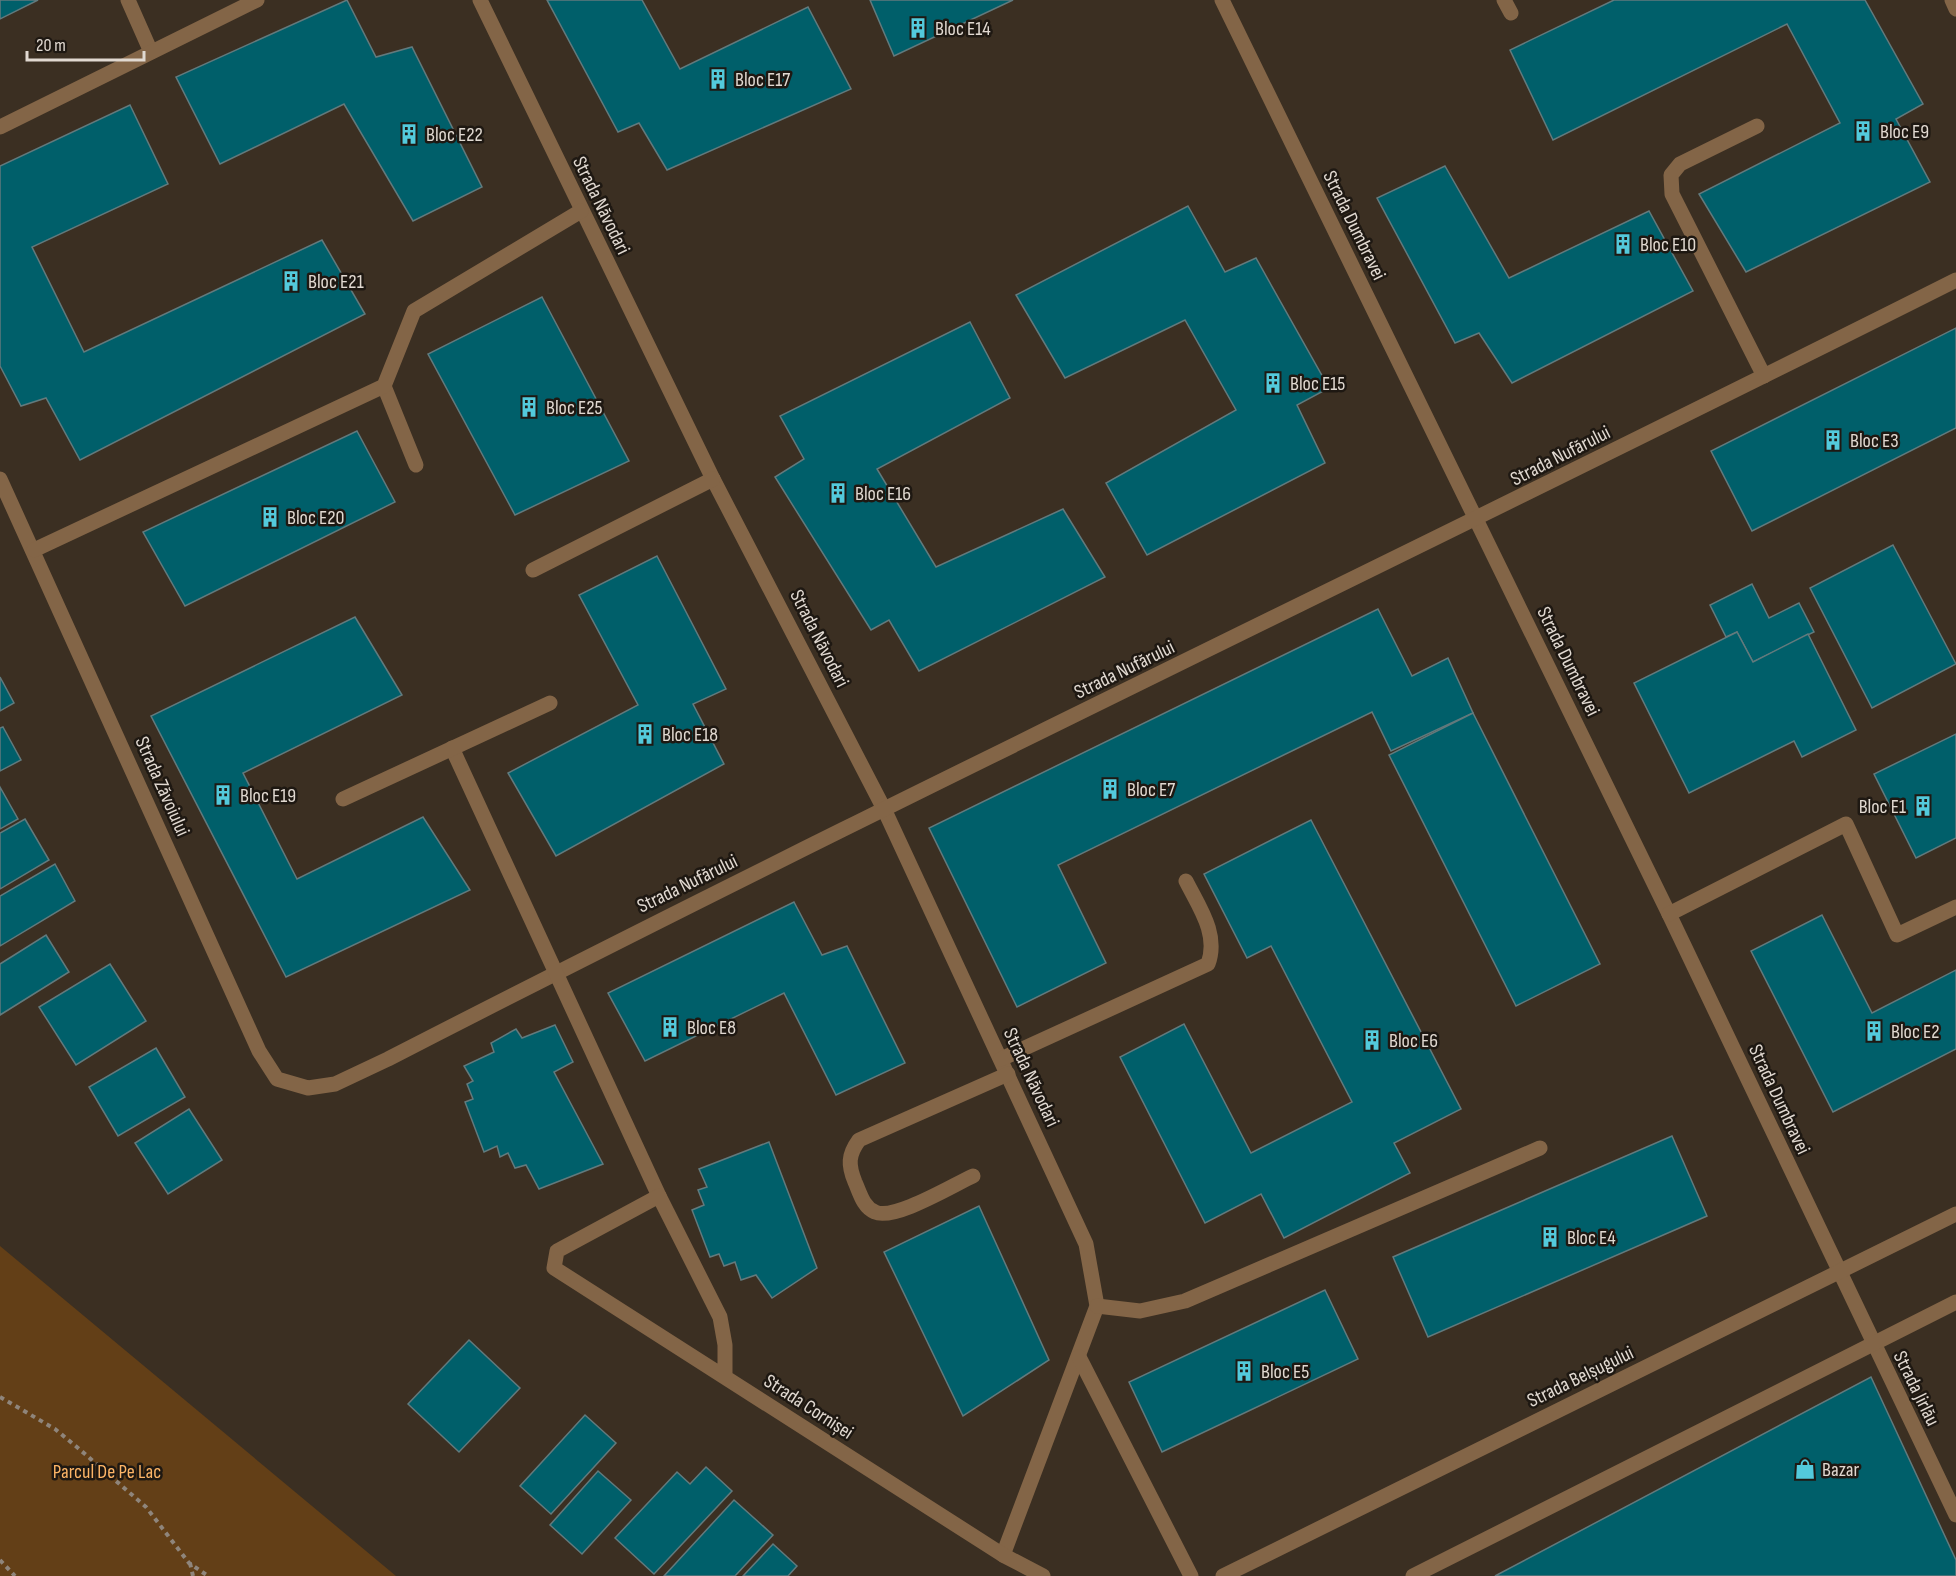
<svg xmlns="http://www.w3.org/2000/svg" width="1956" height="1576" font-family="'Sofia Sans Condensed',sans-serif">
<style>
.green{fill:#633f17}
.building{fill:#005f6a;stroke:#627a7d;stroke-width:1.5}
.lines{fill:none;stroke-linecap:round;stroke-linejoin:round}
.path{stroke:#8f857b;stroke-width:4;stroke-dasharray:4.5 4.5;stroke-linecap:butt}
.minor{stroke:#836547;stroke-width:15}
.labels{text-anchor:middle;stroke-width:5;stroke-linejoin:round;paint-order:stroke}
.poi-label{font-size:20px;fill:#e1d9d1;stroke:#1e1812;text-anchor:start}
.street-label{font-size:20px;fill:#e1d9d1;stroke:#1e1812}
.park-label{font-size:20px;fill:#fdb567;stroke:#1e1812}
</style>
<rect width="100%" height="100%" fill="#3b2f22"/>
<polygon class="green" points="0,1246 396,1576 0,1576"/>
<g class="building">
<polygon points="0,0 38,0 0,19"/>
<polygon points="347,0 376,57 412,47 482,187 413,221 344,104 220,164 176,77"/>
<polygon points="547,0 642,0 680,69 808,7 851,89 667,170 639,123 618,132"/>
<polygon points="870,0 1013,0 894,56"/>
<polygon points="1614,0 1865,0 1923,104 1896,119 1930,182 1746,272 1699,194 1840,123 1787,24 1553,140 1510,50"/>
<polygon points="130,105 168,184 32,247 84,352 322,240 365,314 80,460 46,398 21,406 0,366 0,166"/>
<polygon points="1445,166 1509,278 1649,211 1693,291 1512,383 1479,333 1455,343 1377,198"/>
<polygon points="1188,206 1225,272 1256,258 1329,388 1297,405 1325,463 1147,555 1106,483 1236,410 1185,320 1065,378 1016,295"/>
<polygon points="542,297 629,461 515,515 428,354"/>
<polygon points="970,322 1010,398 877,469 936,567 1063,509 1105,577 919,671 889,620 871,630 775,477 804,459 780,416"/>
<polygon points="1956,328 1956,428 1752,531 1711,451"/>
<polygon points="357,431 395,502 185,606 143,532"/>
<polygon points="1893,545 1956,664 1872,708 1810,588"/>
<polygon points="657,556 726,689 693,704 724,764 556,856 508,773 638,705 579,595"/>
<polygon points="1752,584 1769,618 1799,603 1814,632 1753,662 1737,632 1726,637 1710,605"/>
<polygon points="1378,609 1412,676 1448,658 1473,713 1391,751 1372,712 1058,865 1106,963 1017,1007 929,828"/>
<polygon points="355,617 402,695 243,773 297,879 423,817 470,890 286,977 151,716"/>
<polygon points="1737,632 1753,662 1808,634 1856,730 1802,757 1794,741 1689,793 1634,683"/>
<polygon points="0,677 14,703 0,711"/>
<polygon points="1473,713 1600,964 1516,1006 1389,755"/>
<polygon points="3,727 21,760 0,771 0,728"/>
<polygon points="1956,734 1956,838 1916,858 1874,774"/>
<polygon points="0,787 18,819 0,829"/>
<polygon points="25,819 49,860 0,889 0,833"/>
<polygon points="1311,820 1461,1109 1394,1143 1410,1173 1284,1238 1261,1194 1205,1223 1120,1057 1184,1024 1251,1153 1352,1102 1271,946 1247,958 1204,874"/>
<polygon points="55,864 75,901 0,946 0,896"/>
<polygon points="794,902 822,955 847,946 905,1063 836,1095 784,993 645,1061 608,993"/>
<polygon points="1822,915 1872,1013 1956,970 1956,1049 1833,1112 1751,951"/>
<polygon points="46,935 69,972 0,1015 0,964"/>
<polygon points="110,964 146,1021 76,1065 39,1007"/>
<polygon points="555,1025 573,1062 554,1072 603,1164 539,1189 526,1165 515,1168 508,1153 500,1157 497,1146 484,1152 465,1102 473,1099 467,1084 473,1081 464,1066 494,1052 491,1043 516,1029 522,1038"/>
<polygon points="156,1048 185,1097 118,1136 89,1087"/>
<polygon points="189,1109 222,1160 168,1194 135,1143"/>
<polygon points="1672,1136 1707,1216 1428,1337 1393,1257"/>
<polygon points="769,1142 817,1268 772,1298 756,1275 741,1280 735,1262 724,1266 719,1254 710,1257 692,1210 704,1205 698,1190 707,1187 699,1169"/>
<polygon points="979,1206 1049,1360 963,1416 884,1252"/>
<polygon points="1325,1290 1358,1359 1162,1452 1129,1382"/>
<polygon points="469,1340 520,1388 459,1452 408,1404"/>
<polygon points="1871,1377 1956,1560 1956,1576 1495,1576"/>
<polygon points="585,1415 616,1443 551,1514 520,1486"/>
<polygon points="706,1467 732,1491 654,1574 615,1538 677,1472 690,1484"/>
<polygon points="598,1471 631,1500 582,1554 550,1525"/>
<polygon points="734,1500 773,1535 735,1576 664,1576"/>
<polygon points="773,1544 797,1566 788,1576 743,1576"/>
</g>
<g class="lines">
<g class="path">
<polyline points="0,1397 55,1429 78,1448 146,1507 189,1563 208,1576"/>
<polyline points="0,1560 15,1576"/>
<polyline points="190,1563 193,1576"/>
</g>
<g class="minor">
<polyline points="128,0 151,52"/>
<polyline points="480,0 713,479 884,809 1086,1244 1097,1306 1003,1555"/>
<polyline points="1222,0 1669,914 1956,1515"/>
<polyline points="1504,0 1511,13"/>
<polyline points="1952,0 1956,9"/>
<polyline points="1757,126 1680,164 1671,175 1672,194 1764,376"/>
<polyline points="0,127 257,0"/>
<polyline points="384,386 416,465"/>
<path d="M0 479 259 1051 277 1079 308 1088 335 1084 388 1059C907 792 1435 542 1956 280"/>
<polyline points="34,550 384,386 414,311 581,211"/>
<polyline points="533,570 713,479"/>
<polyline points="452,748 659,1196"/>
<polyline points="343,799 550,703"/>
<polyline points="1669,914 1846,824 1897,935 1956,907"/>
<path d="M1001 1059 1208 964C1219 934 1199 907 1186 881"/>
<path d="M973 1176C953 1185 894 1221 875 1212 863 1207 860 1193 855 1182 848 1165 848 1155 859 1140L1008 1074"/>
<polyline points="1097,1306 1140,1311 1185,1301 1540,1148"/>
<polyline points="1079,1357 1191,1576"/>
<polyline points="725,1377 725,1345 720,1317 659,1196 557,1251 554,1268 1003,1555 1043,1576"/>
<polyline points="1223,1576 1956,1214"/>
<polyline points="1413,1576 1956,1302"/>
</g>
</g>
<defs>
<g id="building-bare" transform="scale(1.62)"><path d="M-4-6H4V6H1V3H-1V6H-4ZM-2.5-4.3h1.7v1.8h-1.7ZM.8-4.3h1.7v1.8H.8ZM-2.5-1h1.7V.8h-1.7ZM.8-1h1.7V.8H.8Z" fill="#53cadc" stroke="#1e1812" stroke-width="2.5" paint-order="stroke"/></g>
<g id="shop-bare" transform="scale(1.62)"><path d="M-5-2.5h2.3a2.7 3.5 0 0 1 5.4 0H5L5.5 6h-11ZM-1.5-2.5h3a1.5 2.3 0 0 0-3 0Z" fill="#53cadc" stroke="#1e1812" stroke-width="2.5" paint-order="stroke"/></g>
</defs>
<g fill-rule="evenodd">
<use href="#building-bare" x="918" y="28"/>
<use href="#building-bare" x="718" y="79"/>
<use href="#building-bare" x="1863" y="131"/>
<use href="#building-bare" x="409" y="134"/>
<use href="#building-bare" x="1623" y="244"/>
<use href="#building-bare" x="291" y="281"/>
<use href="#building-bare" x="1273" y="383"/>
<use href="#building-bare" x="529" y="407"/>
<use href="#building-bare" x="1833" y="440"/>
<use href="#building-bare" x="838" y="493"/>
<use href="#building-bare" x="270" y="517"/>
<use href="#building-bare" x="645" y="734"/>
<use href="#building-bare" x="1110" y="789"/>
<use href="#building-bare" x="223" y="795"/>
<use href="#building-bare" x="1923" y="806"/>
<use href="#building-bare" x="670" y="1027"/>
<use href="#building-bare" x="1874" y="1031"/>
<use href="#building-bare" x="1372" y="1040"/>
<use href="#building-bare" x="1550" y="1237"/>
<use href="#building-bare" x="1244" y="1371"/>
<use href="#shop-bare" x="1805" y="1469"/>
</g>
<g class="labels">
<g class="poi-label">
<text x="935" y="35">Bloc E14</text>
<text x="735" y="86">Bloc E17</text>
<text x="1880" y="138">Bloc E9</text>
<text x="426" y="141">Bloc E22</text>
<text x="1640" y="251">Bloc E10</text>
<text x="308" y="288">Bloc E21</text>
<text x="1290" y="390">Bloc E15</text>
<text x="546" y="414">Bloc E25</text>
<text x="1850" y="447">Bloc E3</text>
<text x="855" y="500">Bloc E16</text>
<text x="287" y="524">Bloc E20</text>
<text x="662" y="741">Bloc E18</text>
<text x="1127" y="796">Bloc E7</text>
<text x="240" y="802">Bloc E19</text>
<text x="1906" y="813" text-anchor="end">Bloc E1</text>
<text x="687" y="1034">Bloc E8</text>
<text x="1891" y="1038">Bloc E2</text>
<text x="1389" y="1047">Bloc E6</text>
<text x="1567" y="1244">Bloc E4</text>
<text x="1261" y="1378">Bloc E5</text>
<text x="1822" y="1476">Bazar</text>
</g>
<g class="street-label">
<text transform="translate(602 205) rotate(64)" y="7">Strada Năvodari</text>
<text transform="translate(1355 225) rotate(64)" y="7">Strada Dumbravei</text>
<text transform="translate(1560 455) rotate(-27)" y="7">Strada Nufărului</text>
<text transform="translate(820 638) rotate(63)" y="7">Strada Năvodari</text>
<text transform="translate(1569 661) rotate(64)" y="7">Strada Dumbravei</text>
<text transform="translate(1124 669) rotate(-26)" y="7">Strada Nufărului</text>
<text transform="translate(163 786) rotate(66)" y="7">Strada Zăvoiului</text>
<text transform="translate(687 883) rotate(-26)" y="7">Strada Nufărului</text>
<text transform="translate(1032 1077) rotate(65)" y="7">Strada Năvodari</text>
<text transform="translate(1780 1099) rotate(65)" y="7">Strada Dumbravei</text>
<text transform="translate(1580 1376) rotate(-26)" y="7">Strada Belșugului</text>
<text transform="translate(1917 1388) rotate(64)" y="7">Strada Jirlău</text>
<text transform="translate(809 1406) rotate(33)" y="7">Strada Cornișei</text>
</g>
<g class="park-label">
<text x="107" y="1478">Parcul De Pe Lac</text>
</g>
</g>
<path d="M27 51v9h117v-9" fill="none" stroke="#e1d9d1" stroke-width="3"/>
<text x="36" y="51" font-size="18" fill="#e1d9d1" stroke="#1e1812" stroke-width="4.5" paint-order="stroke">20 m</text>
</svg>
